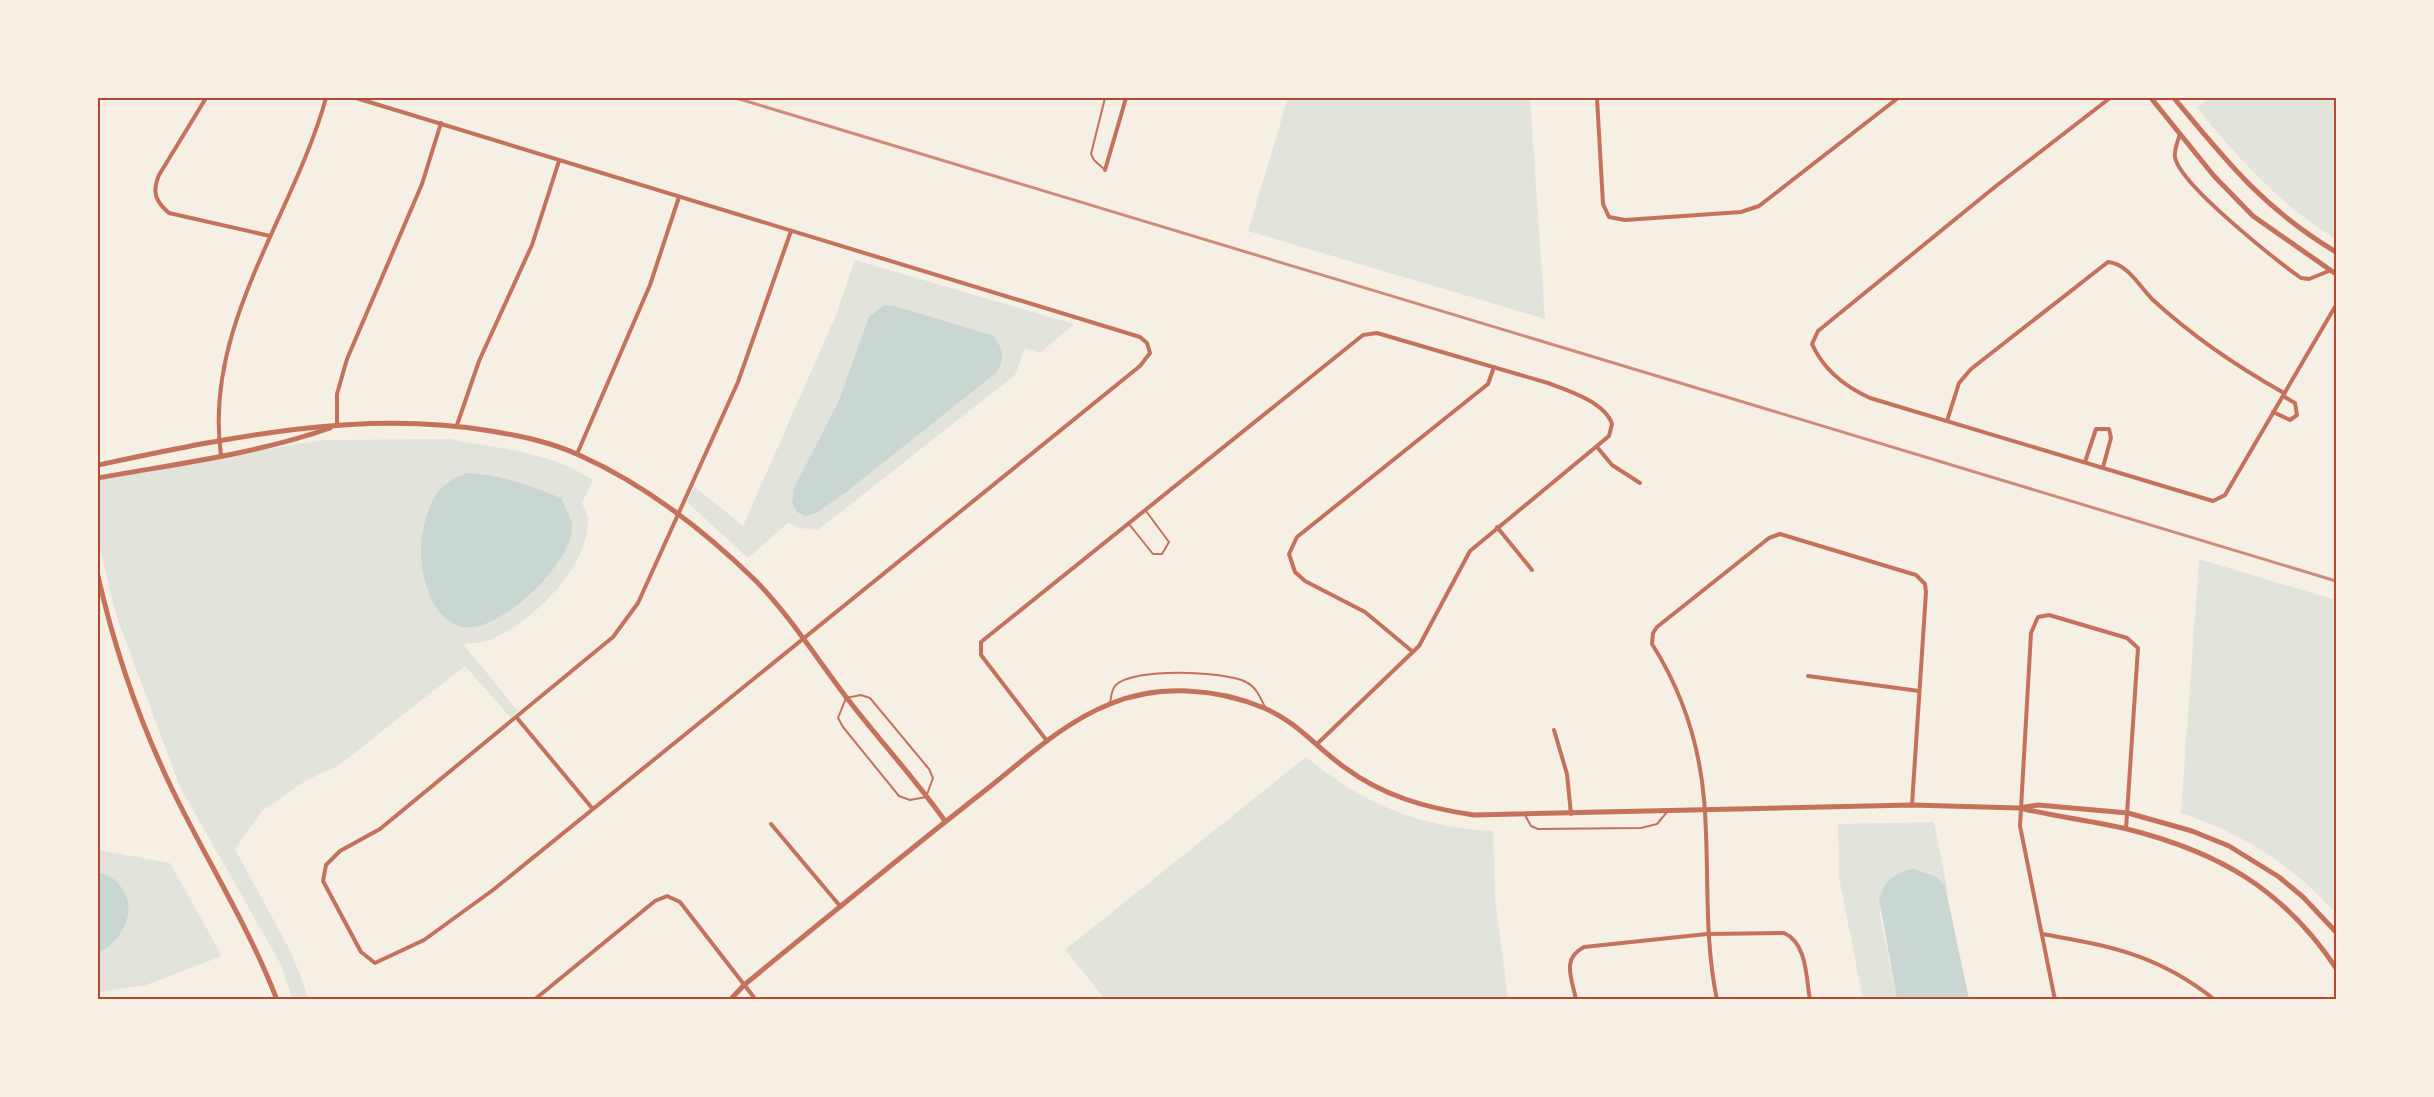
<svg xmlns="http://www.w3.org/2000/svg" width="2434" height="1097" font-family="Helvetica,sans-serif">
<style>
.green{fill:#e2e4dc}
.water{fill:#c9d6d2}
.lines{fill:none;stroke-linecap:round;stroke-linejoin:round}
.service{stroke:#c5725c;stroke-width:2}
.minor{stroke:#c5725c;stroke-width:4}
.tertiary{stroke:#c5725c;stroke-width:5}
.rail{stroke:#cf8b77;stroke-width:3}
.neatline{fill:none;stroke:#b5482f;stroke-width:2}
</style>
<rect width="100%" height="100%" fill="#f6efe4"/>
<g class="green">
<polygon points="1288,98 1530,98 1545,319 1248,231"/>
<path d="M2210 98H2336V239C2280 205 2238 158 2197 108Z"/>
<polygon points="855,260 1074,324 1040,353 1025,348 1015,375 818,530 800,528 788,523 748,558 687,502 694,486 743,526 836,315"/>
<path d="M449 439C497 448 551 452 593 480L582 503C584 508 588 514 588 520 588 569 532 622 490 640 483 643 471 643 463 644L518 711 511 718 465 666 338 766 307 780 262 811 235 849 292 954 309 999H293L280 963 180 787 116 615 98 540V477L323 440Z"/>
<path d="M2199 559 2336 600V904L2333 910C2291 864 2241 833 2181 813Z"/>
<path d="M1306 757C1362 803 1420 828 1493 831L1495 898 1508 999H1105L1065 950Z"/>
<polygon points="1934,822 1949,897 1945,886 1879,911 1897,999 1863,999 1839,878 1838,824"/>
<polygon points="98,850 170,863 222,956 146,985 98,992"/>
</g>
<g class="water">
<path d="M884 305 898 307 994 336C1003 350 1005 357 997 372L845 493 816 513 805 516 797 512 792 503 795 486 838 403 869 317Z"/>
<path d="M468 473C501 475 530 485 561 498 564 506 571 516 572 524 576 561 499 634 463 627 442 622 431 603 426 584 421 568 419 547 423 530 429 502 439 481 468 473Z"/>
<path d="M1914 869 1937 877 1945 886 1969 999H1897L1879 898C1886 880 1895 872 1914 869Z"/>
<path d="M98 873C108 874 115 879 121 887 139 910 122 942 98 953Z"/>
</g>
<g class="lines">
<g class="service">
<polyline points="1105,170 1094,160 1091,154 1105,98"/>
<polyline points="1129,524 1153,554 1162,554 1169,542 1146,511"/>
<polygon points="861,695 870,698 929,769 933,778 926,797 910,800 899,796 843,727 838,718 846,698"/>
<path d="M1110 704C1111 698 1111 691 1115 686 1131 667 1225 671 1246 682 1256 687 1260 697 1265 707"/>
<polyline points="1525,815 1531,826 1538,829 1641,828 1657,824 1667,812"/>
</g>
<g class="minor">
<path d="M206 98 159 175C152 192 155 201 169 213L270 236"/>
<polyline points="356,98 1140,337 1147,343 1150,353 1140,366 493,890 424,940 375,963 361,952 323,881 326,865 340,851 380,829 613,637 638,603 738,382 791,231"/>
<polyline points="1597,98 1603,204 1609,217 1625,220 1741,212 1759,206 1898,98"/>
<path d="M2110 98 1996 186 1818 331 1812 344C1823 369 1846 387 1870 398L2213 501 2225 495 2336 305"/>
<path d="M2180 134C2178 141 2174 149 2175 157 2179 184 2276 260 2301 278L2309 279 2329 271"/>
<polyline points="1105,170 1126,98"/>
<polyline points="2273,412 2290,420 2297,415 2295,403 2283,396"/>
<path d="M1947 421 1959 383 1971 369 2108 262C2128 264 2139 286 2152 299 2193 337 2236 366 2284 393"/>
<polyline points="337,425 337,394 347,359 422,184 441,123"/>
<polyline points="457,425 479,361 532,245 559,161"/>
<polyline points="1597,447 1612,465 1640,483"/>
<polyline points="577,454 650,285 679,197"/>
<path d="M221 455C203 326 293 217 326 98"/>
<polyline points="2085,462 2096,429 2109,429 2111,438 2103,467"/>
<polyline points="1497,527 1532,570"/>
<polyline points="1413,652 1365,612 1305,581 1295,572 1289,554 1297,537 1488,384 1494,367"/>
<polyline points="1808,676 1919,691"/>
<polyline points="517,718 592,808"/>
<polyline points="1554,730 1567,774 1571,814"/>
<path d="M1047 741 981 655V642L1363 335 1377 333 1548 383C1567 390 1605 402 1612 424L1609 436 1470 551 1419 646 1317 744"/>
<polyline points="771,824 840,906"/>
<path d="M2042 934C2111 946 2159 955 2215 1000"/>
<polyline points="534,1000 655,901 667,896 680,902 756,1000"/>
<path d="M1576 1000C1572 978 1561 959 1584 947L1707 934 1784 933C1807 943 1806 977 1810 1000"/>
<path d="M1717 1000C1703 933 1710 866 1704 799 1699 743 1682 691 1652 644L1653 633 1657 627 1769 538 1780 534 1916 575 1925 584 1926 592 1912 805"/>
<polyline points="2055,1000 2020,826 2031,633 2038,617 2049,615 2127,638 2138,648 2126,829"/>
</g>
<g class="tertiary">
<polyline points="2151,98 2214,176 2253,216 2336,274"/>
<path d="M2174 98C2226 161 2264 209 2336 252"/>
<path d="M98 465C227 438 358 409 491 431 520 436 551 442 579 455 646 485 704 530 756 581 791 617 819 662 850 702 881 742 916 780 945 821"/>
<path d="M98 478C175 464 256 454 330 428"/>
<path d="M98 576C115 651 140 723 173 791 207 861 249 927 277 1000"/>
<path d="M2024 809C2058 817 2093 821 2127 829 2219 852 2283 889 2336 968"/>
<path d="M730 1000 744 985C825 919 905 853 987 789 1025 759 1064 722 1110 704 1159 684 1216 688 1264 708 1296 721 1317 748 1344 767 1383 796 1426 808 1474 815L1912 805 2019 808 2038 805 2128 813 2192 831 2229 846 2279 877 2303 897 2336 932"/>
</g>
<polyline class="rail" points="736,98 2336,581"/>
</g>
<rect width="2434" height="1097" fill="none" stroke="#f6efe4" stroke-width="198"/>
<rect x="99" y="99" width="2236" height="899" class="neatline"/>
</svg>
